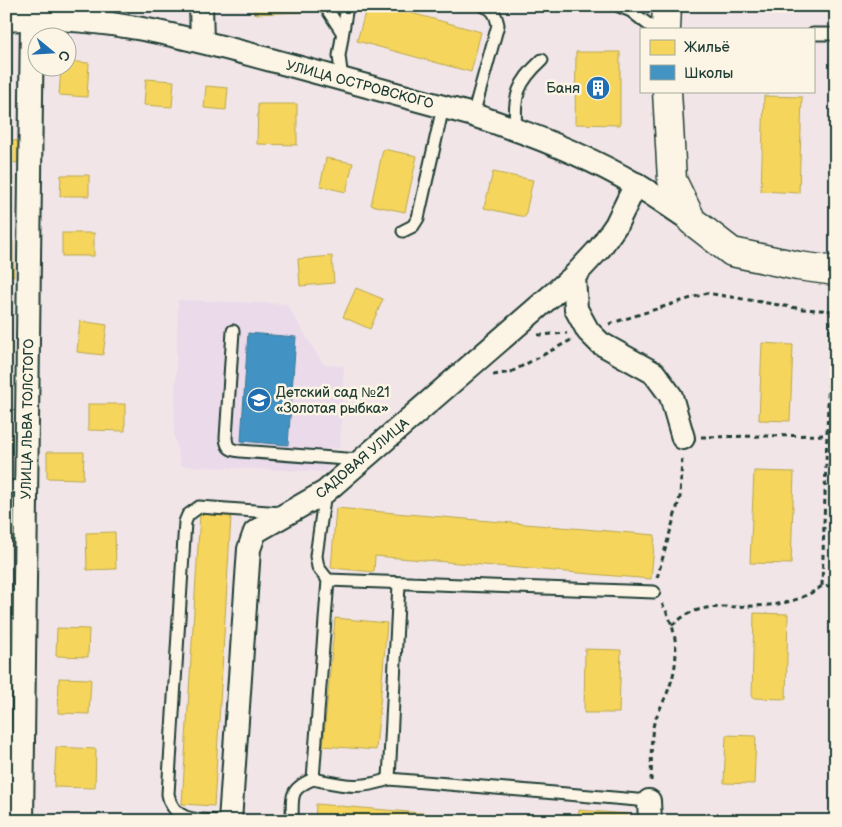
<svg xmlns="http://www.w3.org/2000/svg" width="842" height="827" font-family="'Balsamiq Sans',sans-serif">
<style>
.built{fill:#ebdaea}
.homes{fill:#f6d55c;stroke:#b6a750}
.schools{fill:#4393c3;stroke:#387998}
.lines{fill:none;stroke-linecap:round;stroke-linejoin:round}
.service-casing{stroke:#1f3d34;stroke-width:15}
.minor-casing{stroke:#1f3d34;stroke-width:26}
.tertiary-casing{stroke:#1f3d34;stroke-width:31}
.path{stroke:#1f3d34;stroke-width:3;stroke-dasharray:5 4;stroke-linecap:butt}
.service{stroke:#fcf5e5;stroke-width:11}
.minor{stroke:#fcf5e5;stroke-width:22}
.tertiary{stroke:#fcf5e5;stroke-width:28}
.labels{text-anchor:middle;stroke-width:5;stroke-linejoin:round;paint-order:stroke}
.street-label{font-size:14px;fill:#1f3d34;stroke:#fcf5e5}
.poi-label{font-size:14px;fill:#1f3d34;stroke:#fcf5e5;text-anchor:end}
</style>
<rect width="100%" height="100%" fill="#f2e5e8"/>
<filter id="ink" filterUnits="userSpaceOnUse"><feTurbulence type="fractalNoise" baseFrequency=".02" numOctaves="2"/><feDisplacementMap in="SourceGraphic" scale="10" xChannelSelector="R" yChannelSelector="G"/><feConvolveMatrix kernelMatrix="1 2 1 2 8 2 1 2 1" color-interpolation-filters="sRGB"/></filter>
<g filter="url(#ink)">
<polygon class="built" points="178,300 286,304 324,365 344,366 340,448 328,448 327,472 181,466 174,435"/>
<g class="homes">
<polygon points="254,6 304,6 304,12 254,14"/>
<polygon points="367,6 386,6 481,32 471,72 357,41"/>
<polygon points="10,44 11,75 6,75 6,45"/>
<polygon points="576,52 620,52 620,125 575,124"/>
<polygon points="68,61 89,63 87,97 59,95 61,68 68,68"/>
<polygon points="146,79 174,81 172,107 144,105"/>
<polygon points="206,86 228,88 226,110 204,108"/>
<polygon points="764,96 802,97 799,193 761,191"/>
<polygon points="258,104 297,104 297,145 257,144"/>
<polygon points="6,105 11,105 9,136 6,136"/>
<polygon points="6,140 22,141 20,163 6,162"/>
<polygon points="383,149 417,156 405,212 371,205"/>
<polygon points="326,158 353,163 346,192 320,186"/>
<polygon points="493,172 533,180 525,217 484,208"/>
<polygon points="61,175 89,175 89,196 60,196"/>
<polygon points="6,176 13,177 12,197 6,197"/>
<rect x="62" y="233" width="32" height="23"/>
<polygon points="13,241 14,276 6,276 6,242"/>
<polygon points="332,256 334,283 300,286 298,259"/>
<polygon points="356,288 383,299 370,329 343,317"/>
<polygon points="80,321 107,325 103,355 77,352"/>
<polygon points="6,327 11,327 10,357 6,357"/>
<polygon points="762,343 793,345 790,421 759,420"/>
<polygon points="88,404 125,404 125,431 88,430"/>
<polygon points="6,432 11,433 10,462 6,462"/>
<polygon points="47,452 84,452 83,479 47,478"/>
<polygon points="754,471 794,472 791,564 750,563"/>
<polygon points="336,508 655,535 651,579 375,556 374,572 331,568"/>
<polygon points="200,514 231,516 214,806 182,804"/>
<polygon points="6,518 10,518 8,558 6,557"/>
<polygon points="115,532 116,569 87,570 86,533"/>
<polygon points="6,592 10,592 8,645 6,645"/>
<polygon points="754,613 788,614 786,699 752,698"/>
<polygon points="335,618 387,623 376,750 323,746"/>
<polygon points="57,628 89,629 88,657 56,656"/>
<polygon points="585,649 621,650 619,713 584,713"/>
<polygon points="59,678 91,679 89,714 58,713"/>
<polygon points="726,735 756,736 754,784 724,783"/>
<polygon points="56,747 96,749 95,788 54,787"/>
<polygon points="316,804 514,821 315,821"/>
<polygon points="579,810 627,814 626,821 578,821"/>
</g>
<polygon class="schools" points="248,333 296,337 288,445 241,441"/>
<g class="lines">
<g class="service-casing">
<g id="service">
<polyline points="325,6 342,32"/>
<polyline points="619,6 631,11 654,29"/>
<polyline points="813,34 836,34"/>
<polyline points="342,79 339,56 347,6"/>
<path d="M473 115 498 25C496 16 494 9 484 6"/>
<path d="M516 129C513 96 518 82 542 60"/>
<polyline points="403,231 413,226 418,218 443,107"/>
<path d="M233 331 226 438C227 448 230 450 240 451L359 460"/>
<polyline points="6,487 26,486"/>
<polyline points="328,580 654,592"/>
<path d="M313 779C343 785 359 790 389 779L649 801"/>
<polyline points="389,779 399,584"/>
<path d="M230 821C204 819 174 826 168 794L185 522 188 515 199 507 282 513"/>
<path d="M292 821C293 796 288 790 313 779L328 580 318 567 316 556 325 492"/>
</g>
</g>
<g class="minor-casing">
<g id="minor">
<polyline points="201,6 202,41"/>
<path d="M6 20C99 13 186 37 275 61 341 79 407 97 473 115 529 133 584 154 635 184 655 195 673 209 692 221"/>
<polyline points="574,276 576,309 588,331 600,343 654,373 671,396 683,438"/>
<polyline points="649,801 650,821"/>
<polyline points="22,821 32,18"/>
<polyline points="230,821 249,549 255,532 325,492 574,276 600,248 616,225 636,184"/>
</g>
</g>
<g class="tertiary-casing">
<g id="tertiary">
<polyline points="666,29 667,6"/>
<polyline points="667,91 672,180 692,221 732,252 798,266 836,271"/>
</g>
</g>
<g class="path">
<polyline points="831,311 822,586 836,586"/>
<polyline points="609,324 707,293 803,309 836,311"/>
<polyline points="538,335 567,333"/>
<polyline points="493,375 511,372 571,340"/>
<polyline points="701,437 827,435"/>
<polyline points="657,578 680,497 682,458"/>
<path d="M672 625C679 620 686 614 695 611 706 607 718 607 729 607 765 605 791 608 822 586"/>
<path d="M651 781C652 765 650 738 654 723 658 711 665 700 669 688 680 660 678 629 662 604"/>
</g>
<use href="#service" class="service"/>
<use href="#minor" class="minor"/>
<use href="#tertiary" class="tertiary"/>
</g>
</g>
<defs>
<g id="building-disc" transform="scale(1.25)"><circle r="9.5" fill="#1f6fb2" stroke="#fcf5e5"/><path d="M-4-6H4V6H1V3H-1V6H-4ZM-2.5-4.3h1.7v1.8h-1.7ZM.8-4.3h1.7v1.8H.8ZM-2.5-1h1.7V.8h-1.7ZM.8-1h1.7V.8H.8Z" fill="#fff"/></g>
<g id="school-disc" transform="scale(1.25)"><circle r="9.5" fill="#1f6fb2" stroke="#fcf5e5"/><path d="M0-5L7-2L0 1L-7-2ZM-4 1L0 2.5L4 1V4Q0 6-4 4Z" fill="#fff"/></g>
</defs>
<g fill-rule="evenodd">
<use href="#building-disc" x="598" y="88"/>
<use href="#school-disc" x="259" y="400"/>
</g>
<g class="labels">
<g class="street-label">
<text transform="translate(360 84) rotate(15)" y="5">УЛИЦА ОСТРОВСКОГО</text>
<text transform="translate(27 419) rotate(-89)" y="5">УЛИЦА ЛЬВА ТОЛСТОГО</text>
<text transform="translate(362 458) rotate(-40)" y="5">САДОВАЯ УЛИЦА</text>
</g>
<g class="poi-label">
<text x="580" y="93">Баня</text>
<text x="276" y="397" text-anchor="start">Детский сад №21<tspan x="276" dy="16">«Золотая рыбка»</tspan></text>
</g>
</g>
<rect width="842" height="827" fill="none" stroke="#fcf5e5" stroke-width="25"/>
<rect x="12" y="12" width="817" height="802" fill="none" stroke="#1f3d34" stroke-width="2" filter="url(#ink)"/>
<rect x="640" y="28" width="175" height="65" fill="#fcf5e5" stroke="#a4ab9e"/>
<rect x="650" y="40" width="25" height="15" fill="#f6d55c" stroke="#a4ab9e"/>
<text x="684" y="52" font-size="15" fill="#1f3d34">Жильё</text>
<rect x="650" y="65" width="25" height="15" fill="#4393c3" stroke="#a4ab9e"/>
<text x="684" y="78" font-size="15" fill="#1f3d34">Школы</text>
<g transform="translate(52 52) rotate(108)"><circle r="24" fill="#fcf5e5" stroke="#a4ab9e"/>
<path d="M0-4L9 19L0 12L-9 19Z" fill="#1f6fb2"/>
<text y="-8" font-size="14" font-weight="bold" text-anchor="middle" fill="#1f3d34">С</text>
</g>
</svg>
